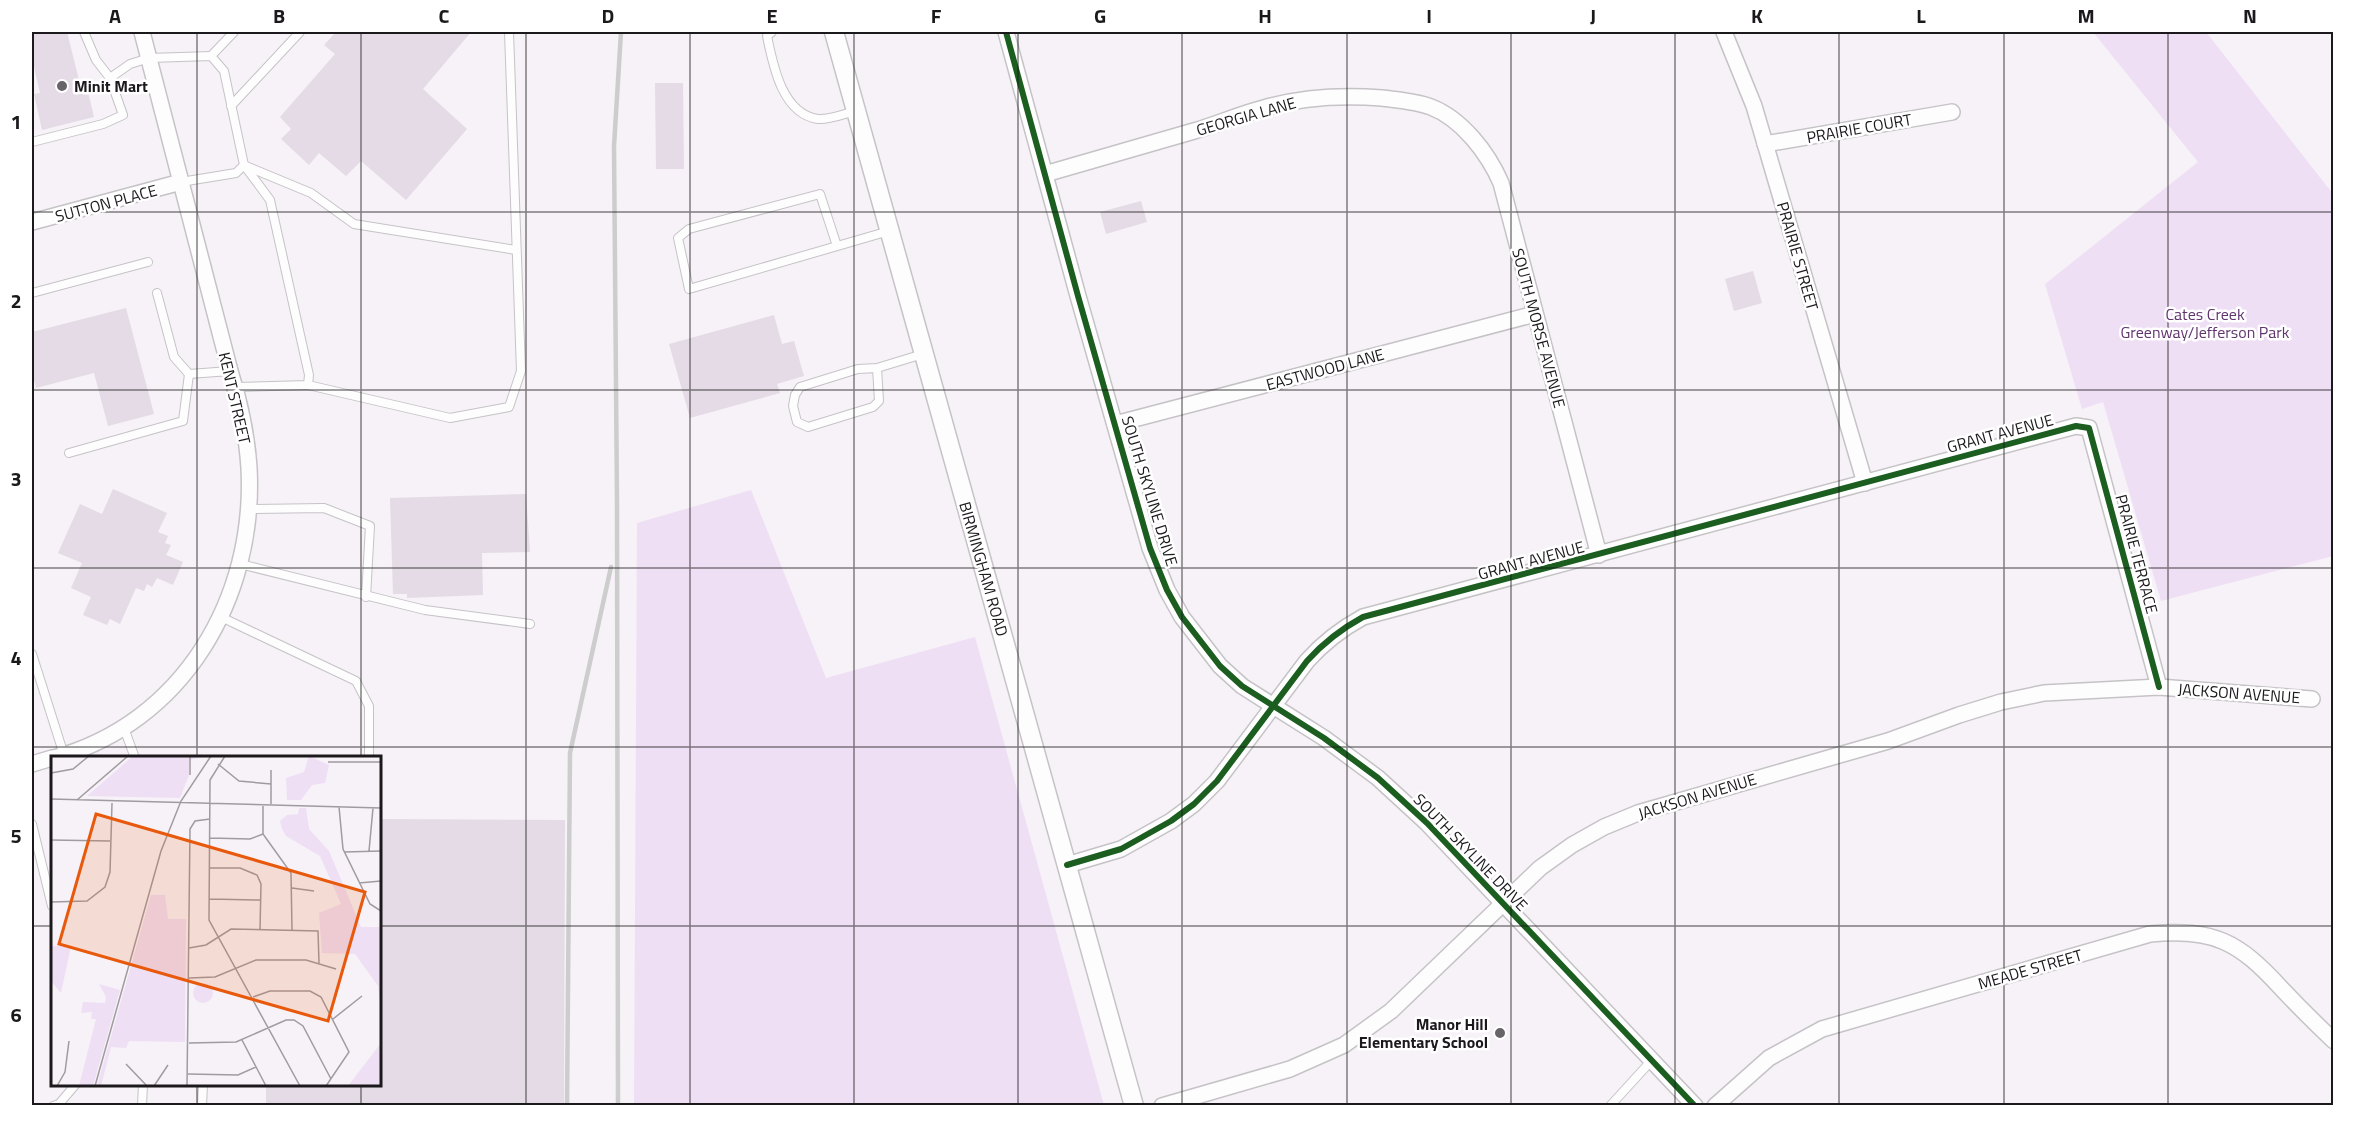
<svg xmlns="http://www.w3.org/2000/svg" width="2365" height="1137" font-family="'Titillium Web',sans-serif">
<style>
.green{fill:#efdff5}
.building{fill:#e4dbe6}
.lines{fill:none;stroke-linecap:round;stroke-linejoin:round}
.service-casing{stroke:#c6c3c7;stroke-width:10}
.minor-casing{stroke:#c6c3c7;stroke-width:18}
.tertiary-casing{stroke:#c6c3c7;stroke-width:21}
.service{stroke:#fefdfe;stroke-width:8}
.minor{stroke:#fefdfe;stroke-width:15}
.tertiary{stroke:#fefdfe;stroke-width:18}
.rail{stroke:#cdcdcd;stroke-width:4.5}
.cycleway-casing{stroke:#fff;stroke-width:10}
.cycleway{stroke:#1b5e20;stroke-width:6}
.grid{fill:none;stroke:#1c191c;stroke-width:1.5;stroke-opacity:0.55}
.poi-dot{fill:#686569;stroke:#fff;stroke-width:2}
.labels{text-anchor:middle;stroke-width:5;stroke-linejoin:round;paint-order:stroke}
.poi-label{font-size:16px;font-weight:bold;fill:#1c191c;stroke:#fff;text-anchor:start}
.street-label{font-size:16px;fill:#1c191c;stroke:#fff}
.park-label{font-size:16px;fill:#60356e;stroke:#fff}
.inset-road{fill:none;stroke:#9f9b9f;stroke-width:1.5}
.view{fill:#e8590c;fill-opacity:0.15;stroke:#e8590c;stroke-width:3}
.inset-edge{fill:none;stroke:#1c191c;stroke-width:3}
.neatline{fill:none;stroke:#1c191c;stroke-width:2}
.grid-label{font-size:20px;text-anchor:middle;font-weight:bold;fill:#1c191c}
</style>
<rect width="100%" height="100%" fill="#f6f2f7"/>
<g class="green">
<polygon points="2093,32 2206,32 2333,194 2333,556 2161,601 2103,402 2082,409 2045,284 2198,162"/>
<polygon points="751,490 826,678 975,637 1104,1105 634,1105 637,523"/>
</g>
<g class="building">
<polygon points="32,32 67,32 79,80 85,79 94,117 42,130 34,94 40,93 32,58"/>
<polygon points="336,32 471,32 423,89 467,129 406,200 361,161 346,176 319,153 309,165 281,139 291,129 280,117 335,54 324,45"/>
<polygon points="655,83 683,83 684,169 656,169"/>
<polygon points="1141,201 1147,222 1106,234 1100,212"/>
<polygon points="1753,271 1762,303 1734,311 1725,279"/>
<polygon points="126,308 154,414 108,426 94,373 36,388 32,372 32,332"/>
<polygon points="774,315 782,344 794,341 804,376 777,384 780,393 690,418 669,344"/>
<polygon points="113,489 167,513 158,532 168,536 165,543 171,545 166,555 183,562 173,585 157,578 152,587 147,584 144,591 136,588 120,624 110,619 107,625 83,615 91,597 71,588 82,563 58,553 80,504 102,514"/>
<polygon points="526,494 530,552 482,553 483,595 407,598 407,594 393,594 390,498"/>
<polygon points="380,819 565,820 564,1106 266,1106 266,1084 380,1084"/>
</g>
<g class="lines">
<g class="service-casing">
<g id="service">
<polyline points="84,32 96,60 110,78"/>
<path d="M772 32 767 36C773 65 782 114 818 119 829 120 844 114 855 111"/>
<polyline points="211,56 234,32"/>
<polyline points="231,106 300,32"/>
<polyline points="32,142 103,124 123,115 110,78 130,64 149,58 211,56 224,71 244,165 236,173 181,182"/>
<polyline points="246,166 311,193 354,224 516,250"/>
<polyline points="837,246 820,194 689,229 678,238 689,289 889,231"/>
<polyline points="32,293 148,262"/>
<polyline points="157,293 174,357 189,374 230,371"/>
<polyline points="877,368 879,401 873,407 808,427 797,422 793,406 795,395 800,387 858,369 877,368 923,354"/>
<polyline points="308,385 450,418 509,407 521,371 509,32"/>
<polyline points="235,387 308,385 309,375 270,200 244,165"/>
<polyline points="69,453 183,421 189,374"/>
<polyline points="248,509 324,508 370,526 366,597"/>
<polyline points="240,564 425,610 530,624"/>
<polyline points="221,617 356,681 369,706 369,758"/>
<polyline points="32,654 64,755"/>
<polyline points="124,728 135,758"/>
<polyline points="32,824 52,906"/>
<polyline points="53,1106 59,1104 76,1084"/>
<polyline points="142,1106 143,1084"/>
<polyline points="202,1106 203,1084"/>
<polyline points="1610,1106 1652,1060"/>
</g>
</g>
<g class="minor-casing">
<g id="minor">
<polyline points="1006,32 1078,296 1150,548 1167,590 1182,617 1220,666 1242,686 1324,738 1378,778 1427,823 1695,1106"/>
<polyline points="1724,32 1754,106 1865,483"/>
<polyline points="1765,144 1952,112"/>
<path d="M1045 174C1095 160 1144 145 1194 131 1218 124 1240 114 1264 108 1302 97 1342 95 1382 98 1397 100 1416 101 1431 107 1462 119 1488 153 1501 183L1599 555"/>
<polyline points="32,222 181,182"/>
<polyline points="1115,424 1535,314"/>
<path d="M54 758C183 723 256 598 249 468 247 435 240 403 230 371L142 32"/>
<polyline points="32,764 52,758"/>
<path d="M1067 865 1121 849 1171 821 1194 804 1217 781 1307 661C1324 642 1341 629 1363 617L2076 426 2089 428 2159 687"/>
<polyline points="1162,1106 1290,1069 1344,1045 1391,1011 1540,868 1572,845 1604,827 1638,813 1888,741 1959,715 2001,702 2044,693 2159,687 2312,699"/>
<path d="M1715 1106 1769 1058 1822 1029 2150 934C2214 928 2239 942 2281 988 2298 1006 2316 1024 2334 1041"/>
</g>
</g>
<g class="tertiary-casing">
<polyline id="tertiary" points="834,32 1134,1106"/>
</g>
<use href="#service" class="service"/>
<use href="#minor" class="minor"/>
<use href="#tertiary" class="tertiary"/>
<g class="rail">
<polyline points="567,1106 570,753 611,567"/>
<polyline points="618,1106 617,502 614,146 621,32"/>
</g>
<g class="cycleway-casing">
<g id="cycleway">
<polyline points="1006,32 1078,296 1150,548 1167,590 1182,617 1220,666 1242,686 1324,738 1378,778 1427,823 1695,1106"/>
<path d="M1067 865 1121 849 1171 821 1194 804 1217 781 1307 661C1324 642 1341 629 1363 617L2076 426 2089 428 2159 687"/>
</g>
</g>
<use href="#cycleway" class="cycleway"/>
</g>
<path class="grid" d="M197 32V758M361 32V758M526 32V1106M690 32V1106M854 32V1106M1018 32V1106M1182 32V1106M1347 32V1106M1511 32V1106M1675 32V1106M1839 32V1106M2004 32V1106M2168 32V1106M32 212H2334M32 390H2334M32 568H2334M32 747H2334M32 926H52M380 926H2334M197 1084V1106M361 1084V1106"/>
<g class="poi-dot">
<circle cx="62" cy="86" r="6"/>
<circle cx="1500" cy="1033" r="6"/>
</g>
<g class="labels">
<g class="poi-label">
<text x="74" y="92">Minit Mart</text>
<text x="1488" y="1030" text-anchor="end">Manor Hill<tspan x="1488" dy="18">Elementary School</tspan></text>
</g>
<g class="street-label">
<text transform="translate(1246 116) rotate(-16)" y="6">GEORGIA LANE</text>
<text transform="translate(1859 128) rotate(-10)" y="6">PRAIRIE COURT</text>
<text transform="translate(106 203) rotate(-15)" y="6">SUTTON PLACE</text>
<text transform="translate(1798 256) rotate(74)" y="6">PRAIRIE STREET</text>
<text transform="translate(1539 328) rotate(75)" y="6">SOUTH MORSE AVENUE</text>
<text transform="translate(1325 369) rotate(-15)" y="6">EASTWOOD LANE</text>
<text transform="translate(235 398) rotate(77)" y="6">KENT STREET</text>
<text transform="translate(2000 433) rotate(-15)" y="6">GRANT AVENUE</text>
<text transform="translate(1150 491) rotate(73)" y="6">SOUTH SKYLINE DRIVE</text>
<text transform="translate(2137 554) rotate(75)" y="6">PRAIRIE TERRACE</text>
<text transform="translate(1531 560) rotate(-15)" y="6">GRANT AVENUE</text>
<text transform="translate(984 569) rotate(74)" y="6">BIRMINGHAM ROAD</text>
<text transform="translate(2239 693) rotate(4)" y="6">JACKSON AVENUE</text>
<text transform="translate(1697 796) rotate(-17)" y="6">JACKSON AVENUE</text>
<text transform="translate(1471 852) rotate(46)" y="6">SOUTH SKYLINE DRIVE</text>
<text transform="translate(2030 969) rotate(-16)" y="6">MEADE STREET</text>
</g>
<g class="park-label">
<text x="2205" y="320">Cates Creek<tspan x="2205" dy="18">Greenway/Jefferson Park</tspan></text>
</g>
</g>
<g transform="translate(51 756)">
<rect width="330" height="330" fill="#f6f2f7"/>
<path d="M82 0H157L138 4V19L129 42 36 40ZM258 0 278 9 274 27 261 29 250 44H236L235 22 253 16ZM248 52H255L258 73 278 95 310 171H330V252L327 230 304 198 271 197 268 157 290 148 269 100 235 80 231 73 229 65 236 59 247 58ZM100 139H114L117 163H135L134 286 78 285 75 292 60 291 50 330H46ZM0 190H20L10 237 0 225ZM142 237a10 10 0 1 1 20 0a10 10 0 1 1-20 0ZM48 228 69 234 42 330H28L45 263H40L41 256 30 257 32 246 54 247 55 241ZM330 287V330H297Z" fill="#efdff5"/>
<path class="inset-road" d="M139 0V19M174 0 159 24 158 164 249 330M277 6H330M167 8 188 25 220 28M0 17 22 13 38 0M0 43 330 52M26 44 77 0M220 48V14M212 50V78L240 117 241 174M288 51 292 93 319 148 330 155M159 82 199 83 212 78M0 84 59 85M318 95 322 52M293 96 330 95M158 112H189L206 119 210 128 209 174M308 127 330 125M241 132 263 135M158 143 209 144M0 146 36 145 54 131 59 116 61 47M138 192 155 189 180 173 267 175 268 207M138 222 164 221 205 204H255L285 213M202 241 219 235H259L270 241 298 296 275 330M282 263 311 240M191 284 215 330M138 287 185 286 235 264H243L252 270 280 323M75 308 96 330M137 318 187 319 205 311M6 330 14 316 18 285M44 330 110 95 130 45 160 0M103 330 117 309M136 330 139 73 144 65 159 63"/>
<path class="view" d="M45 58 314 136 277 265 8 188Z"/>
<rect width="330" height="330" class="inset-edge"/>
</g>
<rect width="2365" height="1137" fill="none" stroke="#ffffff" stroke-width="66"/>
<rect x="33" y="33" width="2299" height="1071" class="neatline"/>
<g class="grid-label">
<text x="115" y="23">A</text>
<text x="279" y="23">B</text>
<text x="444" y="23">C</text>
<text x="608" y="23">D</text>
<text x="772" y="23">E</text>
<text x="936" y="23">F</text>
<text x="1100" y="23">G</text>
<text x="1265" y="23">H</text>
<text x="1429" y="23">I</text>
<text x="1593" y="23">J</text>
<text x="1757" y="23">K</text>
<text x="1921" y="23">L</text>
<text x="2086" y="23">M</text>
<text x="2250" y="23">N</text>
<text x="16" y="129">1</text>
<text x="16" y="308">2</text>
<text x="16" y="486">3</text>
<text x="16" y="665">4</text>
<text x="16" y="843">5</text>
<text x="16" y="1022">6</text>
</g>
</svg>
